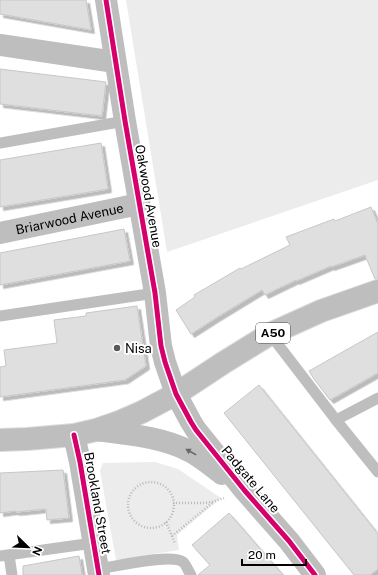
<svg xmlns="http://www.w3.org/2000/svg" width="378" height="575" font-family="'Public Sans',sans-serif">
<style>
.green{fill:#ececec}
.building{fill:#dfdfdf;stroke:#c7c7c7;filter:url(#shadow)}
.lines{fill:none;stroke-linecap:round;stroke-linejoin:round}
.primary-casing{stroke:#dbdbdb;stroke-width:24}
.path{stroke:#b9b9b9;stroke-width:2.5;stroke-dasharray:1 2;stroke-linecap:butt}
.service{stroke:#bebebe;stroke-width:11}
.minor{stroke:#bebebe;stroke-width:22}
.tertiary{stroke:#bebebe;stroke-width:22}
.primary{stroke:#bebebe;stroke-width:22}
.cycleway-casing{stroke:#fff;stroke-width:8}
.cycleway{stroke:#d6006c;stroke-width:5}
.oneway{fill:#686868}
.poi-dot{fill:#595959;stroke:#fff;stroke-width:1.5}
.labels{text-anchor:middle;stroke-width:4;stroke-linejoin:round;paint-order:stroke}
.shield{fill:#fff;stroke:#4c4c4c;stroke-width:1}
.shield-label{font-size:12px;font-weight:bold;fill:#000}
.street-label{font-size:13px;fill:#000;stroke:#fff}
.poi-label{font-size:13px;fill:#000;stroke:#fff;text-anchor:start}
</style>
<defs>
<filter id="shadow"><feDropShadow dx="3.5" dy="3.5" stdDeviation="0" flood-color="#0004"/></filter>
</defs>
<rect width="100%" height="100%" fill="#fff"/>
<g class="green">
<polygon points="126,0 378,0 378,180 167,252"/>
<polygon points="155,462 178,469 221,498 177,535 179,550 116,560 100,471 103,463"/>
</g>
<g class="building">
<polygon points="0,0 86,0 91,30 0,14"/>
<polygon points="0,69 106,82 102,116 0,104"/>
<polygon points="101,143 108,189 0,207 0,160"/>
<polygon points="371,207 378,224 378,279 375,279 365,255 331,267 331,266 296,281 296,280 265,295 262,290 216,318 191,334 176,310 195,297 194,295 240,268 241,269 290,245 286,237 334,219 335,221"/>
<polygon points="124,229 130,261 0,285 0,253"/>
<polygon points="137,306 146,366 125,380 0,397 0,367 6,366 4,350 57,343 54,320 86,316 86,313"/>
<polygon points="378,332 378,373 330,400 314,379 309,371"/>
<polygon points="259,385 378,534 378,569 370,575 354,575 224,413"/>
<polygon points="63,470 69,518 47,520 46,509 16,512 15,511 0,513 0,473"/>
<polygon points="229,513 283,575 198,575 210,565 192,545"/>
<polygon points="79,556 82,575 23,575 23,566"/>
</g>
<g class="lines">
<g class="primary-casing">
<polyline id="primary" points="0,440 27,439 74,435 96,430 119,422 142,412 176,394 223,363 270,334 321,311 378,291"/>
</g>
<g class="path">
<circle cx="151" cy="505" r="23"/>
<polyline points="173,503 203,503 212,502 224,498"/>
<polyline points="166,522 172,536 175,544"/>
<polyline points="172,536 212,503"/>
</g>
<g class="service">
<polyline points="0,143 125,121"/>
<polyline points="0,316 155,293"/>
<polyline points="270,334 336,420"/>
<polyline points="378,398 336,420 378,472"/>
<polyline points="9,555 12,575"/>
<polyline points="0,556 93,543"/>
<path d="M98 569C114 567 171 553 183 562 186 564 188 571 191 575"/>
</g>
<g class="minor">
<polyline points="106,0 125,121 155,293 161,346 165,362 176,394"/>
<polyline points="0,45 115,62"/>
<path id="s1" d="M0 233 139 204"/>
<polyline points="74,435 80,462 99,575"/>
</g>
<g class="tertiary">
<polyline points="176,394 191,422 196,430 245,491 289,541 315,575"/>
<path d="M96 430C126 434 163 437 189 451 201 457 211 466 222 474"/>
</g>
<use href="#primary" class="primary"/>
<g class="cycleway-casing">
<g id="cycleway">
<polyline points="106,0 125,121 155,293 161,346 165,362 176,394 191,422 196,430 245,491 289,541 315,575"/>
<polyline points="74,435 80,462 99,575"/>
</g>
</g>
<use href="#cycleway" class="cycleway"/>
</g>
<defs><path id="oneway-solid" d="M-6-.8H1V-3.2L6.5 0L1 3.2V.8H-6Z"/></defs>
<use class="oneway" href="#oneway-solid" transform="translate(191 452) rotate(-151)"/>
<circle class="poi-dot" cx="117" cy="348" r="4"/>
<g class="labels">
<rect class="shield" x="256" y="323" width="34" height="20" rx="3"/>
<g class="shield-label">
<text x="273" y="337">A50</text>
</g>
<g class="street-label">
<text transform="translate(149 196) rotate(80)" y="5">Oakwood Avenue</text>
<text dy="5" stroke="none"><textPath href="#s1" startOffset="71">Briarwood Avenue</textPath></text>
<text transform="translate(251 479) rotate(50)" y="5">Padgate Lane</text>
<text transform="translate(98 503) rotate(80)" y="5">Brookland Street</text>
</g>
<g class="poi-label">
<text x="125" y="353">Nisa</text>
</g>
</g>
<g transform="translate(28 547) rotate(113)" stroke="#ffffff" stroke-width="3" paint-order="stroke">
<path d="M0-3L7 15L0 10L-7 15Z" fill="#000000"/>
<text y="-6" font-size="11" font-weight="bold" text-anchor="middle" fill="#000000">N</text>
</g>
<path d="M242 559v6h64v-6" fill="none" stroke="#000000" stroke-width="2"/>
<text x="248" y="559" font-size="12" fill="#000000" stroke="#ffffff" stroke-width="3" paint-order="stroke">20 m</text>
</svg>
